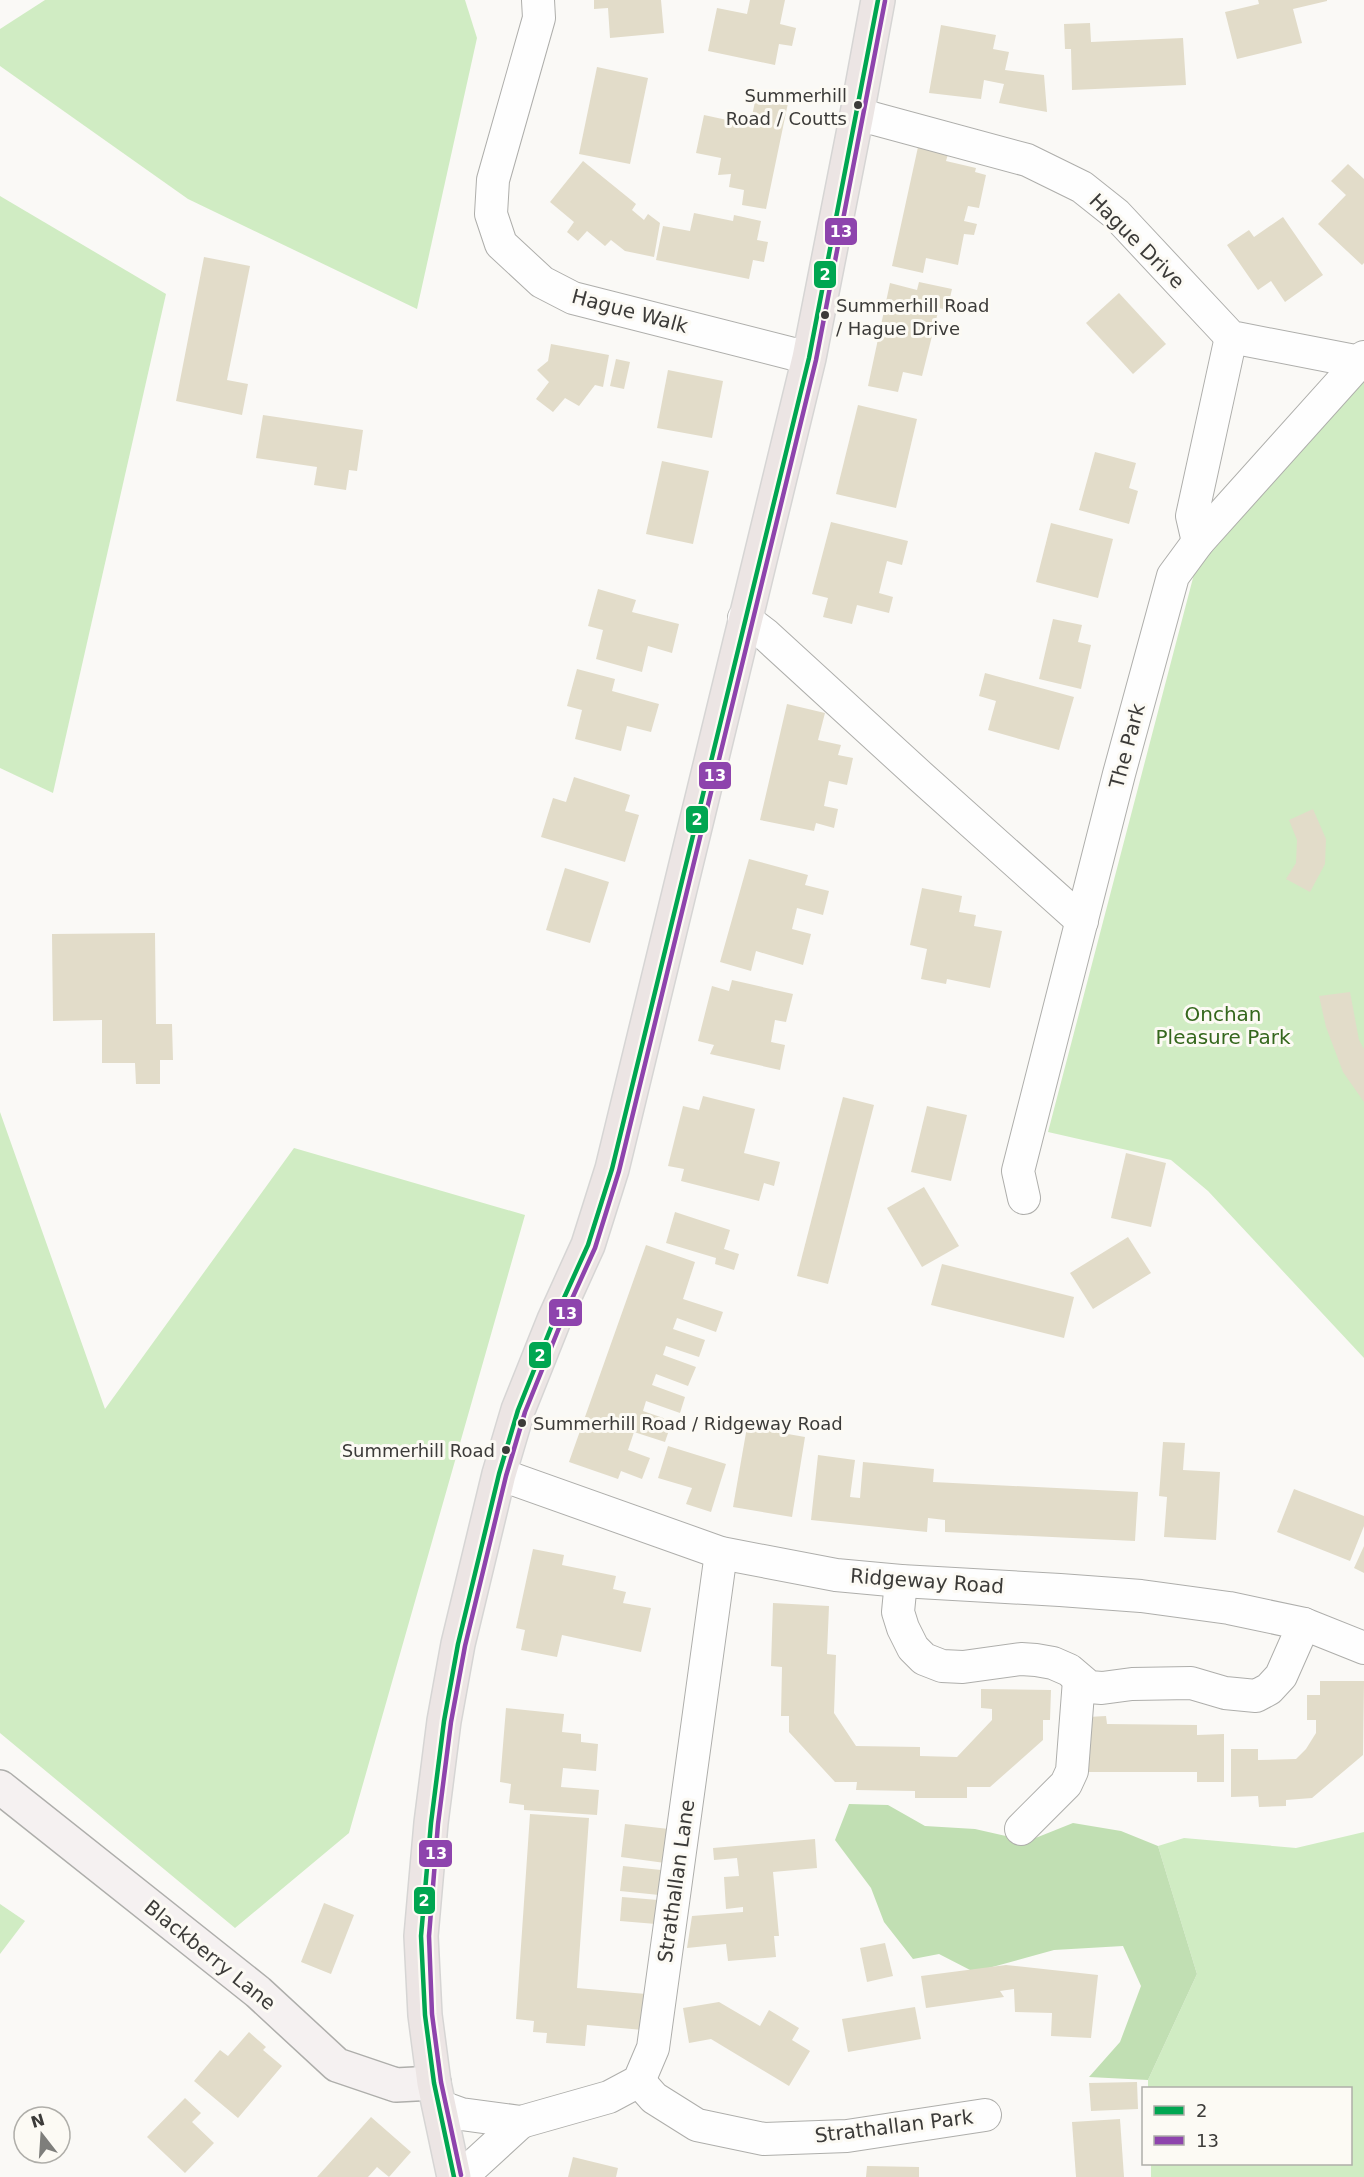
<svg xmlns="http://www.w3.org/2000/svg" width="1364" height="2177" font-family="'DejaVu Sans',sans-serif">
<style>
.green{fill:#d0ecc3}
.forest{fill:#c1dfb3}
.building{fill:#e2dcc9}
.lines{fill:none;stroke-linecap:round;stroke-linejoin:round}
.street-casing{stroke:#aeaeab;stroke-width:34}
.secondary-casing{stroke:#aeaeab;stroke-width:36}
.primary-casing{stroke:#d6d5d4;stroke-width:36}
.street{stroke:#fefefe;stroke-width:32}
.secondary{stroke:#f5f1f1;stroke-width:33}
.primary{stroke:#ece5e4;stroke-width:33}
.bus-1-casing{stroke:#fcfaf4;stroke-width:9}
.bus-2-casing{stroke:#fcfaf4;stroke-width:9}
.bus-1{stroke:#00a651;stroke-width:4.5}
.bus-2{stroke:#8e44ad;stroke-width:4.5}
.bus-dot{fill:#3c3b39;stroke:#fcfaf4;stroke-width:2}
.labels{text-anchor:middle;stroke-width:6;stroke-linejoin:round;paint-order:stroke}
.bus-label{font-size:18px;fill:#3c3b39;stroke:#fcfaf4;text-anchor:end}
.street-label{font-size:20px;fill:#3c3b39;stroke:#fcfaf4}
.park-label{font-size:20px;fill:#34671c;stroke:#fcfaf4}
.line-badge{stroke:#fcfaf4;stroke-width:2}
.badge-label{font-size:16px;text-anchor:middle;font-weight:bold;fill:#fff}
</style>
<rect width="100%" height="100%" fill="#faf9f6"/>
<g class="green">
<polygon points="45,0 465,0 477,38 417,309 188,199 0,66 0,29"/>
<polygon points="0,196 166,294 53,793 0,768"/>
<polygon points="1364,371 1364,1358 1208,1191 1171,1160 1048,1132 1199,555"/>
<polygon points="0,1112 105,1409 294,1148 525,1215 349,1833 235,1928 0,1733"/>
<polygon points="1364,1832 1364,2177 1151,2177 1151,2164 1350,2164 1350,2088 1148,2088 1148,2080 1197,1974 1158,1846 1184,1838 1296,1848"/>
<polygon points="0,1904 25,1921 0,1954"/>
</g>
<polygon class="forest" points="849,1804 888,1805 925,1826 975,1829 1028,1841 1073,1823 1121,1831 1158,1846 1197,1974 1148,2080 1089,2077 1120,2042 1141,1986 1123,1946 1054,1950 974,1972 939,1954 913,1959 884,1922 871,1888 835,1840"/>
<g class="building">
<polygon points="594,0 661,0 664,33 610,38 608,8 594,9"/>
<polygon points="750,0 785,0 780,24 796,28 792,46 779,44 775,65 708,51 717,8 747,14"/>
<polygon points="1258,0 1327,0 1327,1 1293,9 1302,43 1237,59 1225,12 1259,4"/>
<polygon points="1090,23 1091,42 1183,38 1186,85 1072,90 1071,49 1065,49 1064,24"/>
<polygon points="941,25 996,35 993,49 1009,52 1005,70 1044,75 1047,112 999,103 1004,84 984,80 981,99 929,93"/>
<polygon points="597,67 648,78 630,164 579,154"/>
<polygon points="756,97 788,103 766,209 742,205 744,190 729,187 731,174 718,175 721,158 696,153 704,115 750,125"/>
<polygon points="918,147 948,154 946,161 976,168 975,172 986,175 979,208 968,206 964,221 977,224 974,235 964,234 958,265 926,258 923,273 892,266"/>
<polygon points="583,161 636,204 632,210 644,220 648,214 660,223 654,257 625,251 611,240 605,246 587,231 578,241 567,232 574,222 550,202"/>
<polygon points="1348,164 1364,179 1364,263 1362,265 1318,224 1346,195 1331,181"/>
<polygon points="694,213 733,221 734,215 761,221 757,240 768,242 764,262 753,260 749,279 656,260 663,226 690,231"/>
<polygon points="1283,217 1323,275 1285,302 1271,281 1258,290 1227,245 1249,230 1254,237"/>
<polygon points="204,257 250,266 227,380 248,384 242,415 176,401"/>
<polygon points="919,282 952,289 947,310 939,308 922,376 903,372 898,392 868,386 890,283 917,290"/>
<polygon points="1119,293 1166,344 1133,374 1086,323"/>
<polygon points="551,344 609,355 603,387 595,385 579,406 565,398 553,412 536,399 549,382 537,370 548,361"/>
<polygon points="616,359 630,362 624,389 610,386"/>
<polygon points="668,370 723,381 712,438 657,428"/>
<polygon points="858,405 917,419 896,508 836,494"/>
<polygon points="263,415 363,430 357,471 349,470 346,490 314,485 317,467 256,458"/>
<polygon points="1095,452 1136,463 1129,488 1138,491 1129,524 1079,510"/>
<polygon points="662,461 709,471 693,544 646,534"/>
<polygon points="831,522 908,541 902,565 887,561 879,593 893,597 889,613 857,605 852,624 823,617 828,598 812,594"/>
<polygon points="1051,523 1113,539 1098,598 1036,582"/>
<polygon points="598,589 636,600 632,612 679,624 672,653 648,646 642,672 596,659 603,630 588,626"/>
<polygon points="1053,619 1082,625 1078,642 1091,645 1081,689 1039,679"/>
<polygon points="577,669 615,679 612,691 659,704 651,732 627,726 621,751 575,739 582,710 567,706"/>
<polygon points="985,673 1074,697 1059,750 988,730 996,701 979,696"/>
<polygon points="787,704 825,713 818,740 841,745 838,755 853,758 847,785 829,781 824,806 838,809 834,828 816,823 814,831 760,820"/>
<polygon points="574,777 630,795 625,811 639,815 625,862 541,837 553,798 566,802"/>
<polygon points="1313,809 1326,839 1325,864 1310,892 1286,879 1296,863 1297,840 1289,820"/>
<polygon points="749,859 808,875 805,885 829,891 823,915 797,908 792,929 811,934 803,965 756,951 751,971 720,962"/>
<polygon points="565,868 609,882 590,943 546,930"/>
<polygon points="922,888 962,896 959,912 976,915 974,926 1002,931 990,988 947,979 946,984 921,979 927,949 910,945"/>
<polygon points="155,933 156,1024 172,1024 173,1060 160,1060 160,1084 136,1084 135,1063 102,1063 102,1020 53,1021 52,934"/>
<polygon points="732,980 793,994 786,1022 775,1020 771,1042 785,1045 780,1070 710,1054 714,1045 698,1041 712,986 729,991"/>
<polygon points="1350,992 1359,1040 1364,1049 1364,1102 1343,1072 1326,1027 1319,996"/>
<polygon points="703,1096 755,1109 744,1153 780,1162 774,1186 764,1183 759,1201 681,1181 684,1169 668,1166 683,1106 699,1110"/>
<polygon points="843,1097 874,1105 828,1284 797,1276"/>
<polygon points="927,1106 967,1115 951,1181 911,1172"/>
<polygon points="1126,1153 1166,1163 1151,1227 1111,1218"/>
<polygon points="924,1187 959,1246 922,1267 887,1208"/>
<polygon points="675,1212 730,1230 724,1249 739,1254 734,1270 715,1264 716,1258 666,1243"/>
<polygon points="1128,1237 1151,1273 1093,1309 1070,1273"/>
<polygon points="646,1245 695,1262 683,1299 723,1312 716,1332 677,1318 673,1329 705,1340 699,1357 666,1346 663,1355 696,1367 688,1386 656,1374 652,1385 685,1397 680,1413 646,1401 643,1411 672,1421 665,1442 634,1432 628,1450 650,1458 642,1479 621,1471 618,1479 569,1462"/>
<polygon points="942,1264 1074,1297 1064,1338 931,1305"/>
<polygon points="747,1427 805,1437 792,1517 733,1507"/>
<polygon points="1163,1442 1185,1443 1183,1470 1220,1472 1216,1540 1164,1537 1167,1497 1159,1496"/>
<polygon points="668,1446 726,1464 711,1512 686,1504 692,1488 658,1478"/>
<polygon points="818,1455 855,1460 850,1497 860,1498 863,1462 934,1469 933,1482 1138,1492 1135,1541 945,1532 945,1520 928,1518 927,1532 811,1520"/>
<polygon points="1294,1489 1364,1516 1364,1526 1350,1561 1277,1532"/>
<polygon points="1364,1546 1364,1573 1354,1568"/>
<polygon points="533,1549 564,1555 562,1565 616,1576 613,1589 626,1592 623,1603 651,1608 641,1652 562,1635 557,1657 521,1650 525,1630 516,1628"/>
<polygon points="773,1603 829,1606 827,1654 836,1655 834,1713 856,1746 920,1747 920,1756 957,1757 992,1720 992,1709 981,1708 981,1689 1051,1690 1050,1720 1043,1720 1043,1740 990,1787 967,1787 967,1798 915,1798 915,1791 856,1790 857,1782 835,1782 789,1732 789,1716 781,1716 782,1667 771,1666"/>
<polygon points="1320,1681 1364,1681 1363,1755 1312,1798 1286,1800 1286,1806 1259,1807 1258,1796 1231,1797 1231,1749 1258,1749 1258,1760 1296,1759 1306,1749 1316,1733 1316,1720 1307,1720 1307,1695 1320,1695"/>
<polygon points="506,1708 564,1714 562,1732 581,1734 581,1742 598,1744 596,1771 563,1768 561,1787 599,1790 597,1815 524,1810 524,1805 509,1803 511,1784 500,1782"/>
<polygon points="1106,1716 1107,1724 1197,1725 1197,1735 1224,1734 1224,1782 1197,1782 1197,1772 1087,1772 1088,1717"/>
<polygon points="530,1814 589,1818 577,1988 646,1994 643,2030 587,2025 585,2046 546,2043 547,2033 533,2032 534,2021 516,2019"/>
<polygon points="625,1824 669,1829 665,1863 621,1857"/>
<polygon points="815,1839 817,1868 773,1872 779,1936 774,1936 776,1957 728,1961 726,1944 687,1948 692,1916 743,1912 743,1907 726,1909 724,1877 739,1876 737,1858 714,1860 713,1848"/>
<polygon points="623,1866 661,1870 659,1895 620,1891"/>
<polygon points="622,1897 658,1900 656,1924 620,1921"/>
<polygon points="324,1903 354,1915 331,1974 301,1962"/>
<polygon points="885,1943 893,1976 867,1982 860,1948"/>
<polygon points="1006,1965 1098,1975 1091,2038 1051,2036 1052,2013 1015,2012 1014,1989 1000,1991 1004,1997 926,2008 921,1976"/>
<polygon points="719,2002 760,2026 769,2010 799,2028 792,2040 810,2051 789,2086 711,2039 689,2043 683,2008"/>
<polygon points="915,2007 921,2039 848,2052 842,2019"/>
<polygon points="249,2032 266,2047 263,2050 282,2066 238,2118 194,2081 220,2050 228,2056"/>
<polygon points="1137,2082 1138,2109 1091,2111 1089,2083"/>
<polygon points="185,2098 201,2113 192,2122 214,2143 185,2173 147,2137"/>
<polygon points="371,2117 411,2152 389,2177 377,2167 368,2177 317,2177"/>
<polygon points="1120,2119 1124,2177 1076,2177 1072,2122"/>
<polygon points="573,2157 618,2168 616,2177 568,2177"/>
<polygon points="867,2166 919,2167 919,2177 866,2177"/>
</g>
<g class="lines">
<g class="street-casing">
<g id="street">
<polyline points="538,0 539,18 493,180 491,214 501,244 542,282 573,298 809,358"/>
<polyline points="857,114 1027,160 1082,187 1116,214 1231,337 1360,362"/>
<polyline points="1198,542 1192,516 1231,337"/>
<polyline points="744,618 766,635 920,776 1082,921"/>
<polyline points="1024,1198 1018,1171 1119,774 1173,576 1198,542 1364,357"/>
<polyline points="499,1474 721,1553 836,1575 901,1581 1060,1590 1141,1596 1229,1608 1304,1624 1364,1648"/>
<polyline points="901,1581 898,1612 903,1628 913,1648 924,1659 942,1666 963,1667 1021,1659 1036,1660 1053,1663 1069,1670 1089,1687 1102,1688 1132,1684 1191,1683 1225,1693 1256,1696 1269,1689 1281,1676 1304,1624"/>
<polyline points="1021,1829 1066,1784 1072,1771 1079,1680"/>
<polyline points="639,2081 654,2098 697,2125 764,2139 847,2136 985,2115"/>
<polyline points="439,2106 461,2114 521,2122 609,2097 639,2081 653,2048 721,1553"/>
<polyline points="461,2177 521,2122"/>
</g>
</g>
<g class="secondary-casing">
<polyline id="secondary" points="0,1787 258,1992 337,2065 396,2085 434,2083"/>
</g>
<g class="primary-casing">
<polyline id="primary" points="454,2177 434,2083 425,2015 421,1936 431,1823 444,1721 458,1644 499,1474 518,1410 554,1320 588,1245 612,1169 809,358 857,114 878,0"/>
</g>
<use href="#street" class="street"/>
<use href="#secondary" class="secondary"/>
<use href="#primary" class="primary"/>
<g class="bus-1-casing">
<polyline id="bus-1" points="454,2177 434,2083 425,2015 421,1936 431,1823 444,1721 458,1644 499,1474 518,1410 554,1320 588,1245 612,1169 809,358 878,0"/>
</g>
<g class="bus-2-casing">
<polyline id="bus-2" points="461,2175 441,2082 432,2014 429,1936 438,1824 451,1722 465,1646 506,1476 525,1412 561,1323 595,1248 619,1171 816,360 885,1"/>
</g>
<use href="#bus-1" class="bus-1"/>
<use href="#bus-2" class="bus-2"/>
</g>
<g class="bus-dot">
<circle cx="858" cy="105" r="5"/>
<circle cx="825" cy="315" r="5"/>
<circle cx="522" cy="1423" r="5"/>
<circle cx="506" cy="1450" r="5"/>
</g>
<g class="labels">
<g class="bus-label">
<text x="847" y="102">Summerhill<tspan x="847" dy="23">Road / Coutts</tspan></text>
<text x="836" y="312" text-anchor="start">Summerhill Road<tspan x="836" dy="23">/ Hague Drive</tspan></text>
<text x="533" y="1430" text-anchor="start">Summerhill Road / Ridgeway Road</text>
<text x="495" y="1457">Summerhill Road</text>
</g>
<g class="street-label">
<text transform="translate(1137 241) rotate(45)" y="7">Hague Drive</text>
<text transform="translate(630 311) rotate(15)" y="7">Hague Walk</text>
<text transform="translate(1127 746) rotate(-75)" y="7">The Park</text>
<text transform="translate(927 1581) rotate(4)" y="7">Ridgeway Road</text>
<text transform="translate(676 1881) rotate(-82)" y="7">Strathallan Lane</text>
<text transform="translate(210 1955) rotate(39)" y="7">Blackberry Lane</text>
<text transform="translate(894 2126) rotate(-7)" y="7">Strathallan Park</text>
</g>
<g class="park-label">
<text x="1223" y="1021">Onchan<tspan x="1223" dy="23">Pleasure Park</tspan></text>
</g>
</g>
<g class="line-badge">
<rect x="824" y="217" width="34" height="29" rx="6" fill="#8e44ad"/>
<rect x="813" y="260" width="24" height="29" rx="6" fill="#00a651"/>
<rect x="698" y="761" width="34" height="29" rx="6" fill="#8e44ad"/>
<rect x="685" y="805" width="24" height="29" rx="6" fill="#00a651"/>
<rect x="548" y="1298" width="35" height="29" rx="6" fill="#8e44ad"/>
<rect x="528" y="1341" width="24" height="28" rx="6" fill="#00a651"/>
<rect x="418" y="1839" width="35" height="29" rx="6" fill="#8e44ad"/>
<rect x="413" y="1886" width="23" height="29" rx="6" fill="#00a651"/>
</g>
<g class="badge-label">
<text x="841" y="237">13</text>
<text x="825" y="280">2</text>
<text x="715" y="781">13</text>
<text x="697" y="825">2</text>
<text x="566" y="1319">13</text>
<text x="540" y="1361">2</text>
<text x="436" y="1859">13</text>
<text x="424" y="1906">2</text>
</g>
<rect x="1142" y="2087" width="210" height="78" fill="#fcfaf4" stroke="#afaea9" stroke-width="1.5"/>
<rect x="1154" y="2106" width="30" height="9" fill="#00a651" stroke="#afaea9" stroke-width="1.5"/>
<text x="1196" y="2117" font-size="18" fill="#3c3b39">2</text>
<rect x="1154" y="2136" width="30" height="9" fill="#8e44ad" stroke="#afaea9" stroke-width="1.5"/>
<text x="1196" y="2147" font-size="18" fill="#3c3b39">13</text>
<g transform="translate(42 2135) rotate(343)"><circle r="28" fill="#fcfaf4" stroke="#afaea9" stroke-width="1.5"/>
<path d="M0-4.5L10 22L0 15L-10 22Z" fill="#7e7e7b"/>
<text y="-9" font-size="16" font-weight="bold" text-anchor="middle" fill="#3c3b39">N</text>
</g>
</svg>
